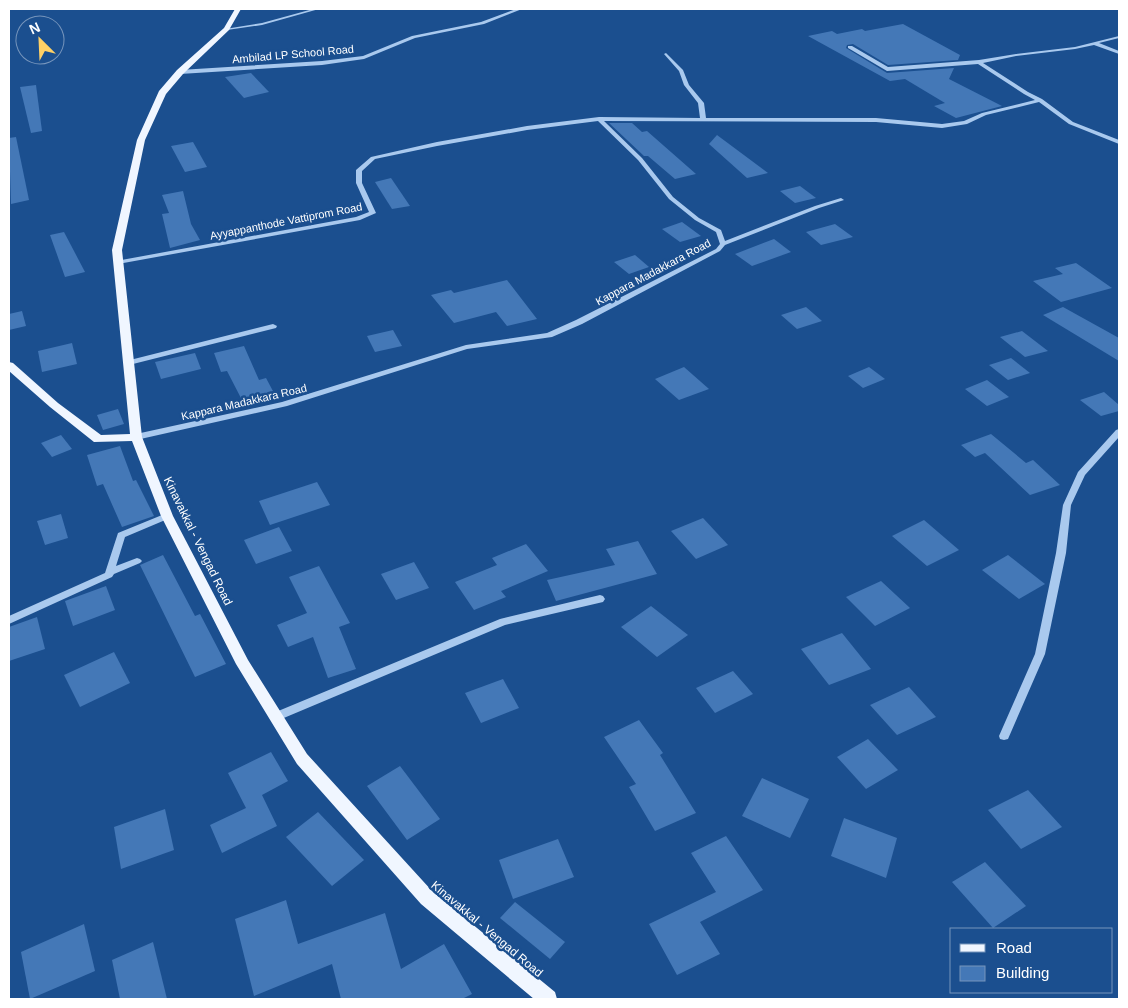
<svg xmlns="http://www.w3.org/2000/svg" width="1128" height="1008" font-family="Arial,sans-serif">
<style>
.building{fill:#4478b7}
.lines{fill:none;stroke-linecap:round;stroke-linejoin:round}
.minor{fill:#a9c9ee;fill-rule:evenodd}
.major{fill:#f0f6ff;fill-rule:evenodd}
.labels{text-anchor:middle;stroke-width:5;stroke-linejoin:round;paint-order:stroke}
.far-street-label{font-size:11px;fill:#fff;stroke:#1b4f8f}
.street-label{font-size:12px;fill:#fff;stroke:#1b4f8f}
</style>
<rect width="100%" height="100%" fill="#1b4f8f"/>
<g class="building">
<polygon points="903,24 960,55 958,60 888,65 853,44 847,45 846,48 887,73 954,68 949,79 1002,106 956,118 934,106 945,103 905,79 890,81 808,36 832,31 837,34 862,29 865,31"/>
<polygon points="251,73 269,92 244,98 225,77"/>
<polygon points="36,85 42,131 31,133 20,87"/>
<polygon points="609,123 632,123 642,132 647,131 696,174 675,179 648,156 644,156"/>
<polygon points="717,135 768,173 747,178 709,144"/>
<polygon points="16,137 29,200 11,204 9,138"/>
<polygon points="193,142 207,167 185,172 171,146"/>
<polygon points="391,178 410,206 392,209 375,182"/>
<polygon points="800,186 816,198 795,203 780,191"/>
<polygon points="183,191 191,224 200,240 170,248 162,214 169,213 162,195"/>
<polygon points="682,222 701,236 680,242 662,229"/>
<polygon points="835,224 853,237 821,245 806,232"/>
<polygon points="64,232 85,272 65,277 50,235"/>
<polygon points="774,239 791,252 752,266 735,254"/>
<polygon points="635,255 649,267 629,274 614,262"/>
<polygon points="1076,263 1112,288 1061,302 1033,281 1063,274 1055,268"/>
<polygon points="507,280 537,319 507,326 496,312 454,323 431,295 451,290 454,293"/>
<polygon points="806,307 822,321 797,329 781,315"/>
<polygon points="1063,307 1119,338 1119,361 1043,315"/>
<polygon points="22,311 26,326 9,330 9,314"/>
<polygon points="393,330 402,346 375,352 367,336"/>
<polygon points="1022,331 1048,351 1025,357 1000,337"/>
<polygon points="72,343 77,364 42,372 38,351"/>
<polygon points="244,346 259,380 266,378 274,393 243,402 227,371 221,372 214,353"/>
<polygon points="195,353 201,369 161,379 155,362"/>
<polygon points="1011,358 1030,373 1008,380 989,365"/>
<polygon points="684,367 709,389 679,400 655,379"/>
<polygon points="869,367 885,379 863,388 848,376"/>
<polygon points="987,380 1009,397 987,406 965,389"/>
<polygon points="1104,392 1119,405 1119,411 1101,416 1080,400"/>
<polygon points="118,409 124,424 103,430 97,415"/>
<polygon points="991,434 1026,463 1033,460 1060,485 1030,495 985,453 975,457 961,445"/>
<polygon points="61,435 72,449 52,457 41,443"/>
<polygon points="120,446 133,481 136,480 154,516 122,527 103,484 97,486 87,455"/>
<polygon points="317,482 330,505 270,525 259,501"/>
<polygon points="61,514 68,538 45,545 37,521"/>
<polygon points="703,518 728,545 696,559 671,531"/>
<polygon points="924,520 959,550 927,566 892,536"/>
<polygon points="279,527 292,551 256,564 244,540"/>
<polygon points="638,541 657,574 556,601 547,580 615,565 606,549"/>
<polygon points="526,544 548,571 501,591 506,597 474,610 455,582 497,565 492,558"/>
<polygon points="163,555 195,616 200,614 226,664 195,677 140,565"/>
<polygon points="1008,555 1045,584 1019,599 982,570"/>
<polygon points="414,562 429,588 396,600 381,574"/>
<polygon points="319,566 350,623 339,627 356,669 328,678 313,637 288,647 277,625 307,613 289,577"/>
<polygon points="881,581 910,608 875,626 846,597"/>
<polygon points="106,586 115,610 73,626 65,601"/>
<polygon points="651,606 688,635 657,657 621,627"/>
<polygon points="37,617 45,649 9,661 9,627"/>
<polygon points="842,633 871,669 829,685 801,649"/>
<polygon points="114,652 130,683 80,707 64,675"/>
<polygon points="733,671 753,694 715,713 696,688"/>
<polygon points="503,679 519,708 481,723 465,693"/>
<polygon points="909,687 936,717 897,735 870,705"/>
<polygon points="639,720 663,753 660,755 696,813 655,831 629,787 636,784 604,737"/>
<polygon points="868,739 898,770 866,789 837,757"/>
<polygon points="271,752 288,781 262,795 277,826 222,853 210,825 246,808 228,773"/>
<polygon points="400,766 440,819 407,840 367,786"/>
<polygon points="762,778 809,799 790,838 742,816"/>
<polygon points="1028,790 1062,827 1021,849 988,810"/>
<polygon points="165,809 174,850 121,869 114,827"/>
<polygon points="318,812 364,860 332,886 286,837"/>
<polygon points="844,818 897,838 886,878 831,856"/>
<polygon points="726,836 763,890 700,922 720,954 677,975 649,924 716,892 691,853"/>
<polygon points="558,839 574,877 513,899 499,860"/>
<polygon points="985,862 1026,906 993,928 952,882"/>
<polygon points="286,900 298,944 385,913 401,969 444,944 472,994 462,999 341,999 332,964 254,996 235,919"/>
<polygon points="515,902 565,942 550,959 500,918"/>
<polygon points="84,924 95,971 30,999 21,952"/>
<polygon points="153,942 167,999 120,999 112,960"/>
</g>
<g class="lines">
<g class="minor">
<polygon points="313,9 319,9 262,25 227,30 225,29 262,23"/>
<polygon points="516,9 522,9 484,24 415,38 364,59 322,65 180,74 177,72 180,70 322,61 363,56 412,36 481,22"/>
<polygon points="1119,36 1119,38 1099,43 1119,51 1119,54 1094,45 1075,49 1016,56 983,63 1028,92 1042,99 1073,122 1119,140 1119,144 1069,124 1039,102 986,115 967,124 942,128 876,122 604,121 642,158 673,197 699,218 721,230 725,241 815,206 841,198 844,200 819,208 725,245 720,251 582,324 552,337 467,349 287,406 136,440 132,437 136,434 282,402 466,345 547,333 576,320 716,249 720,244 716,232 695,220 669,199 638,160 598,121 527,130 437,146 375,159 362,171 362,183 376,213 360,220 118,264 116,263 116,261 356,217 369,212 356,183 356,170 371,157 437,142 527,126 599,117 700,118 698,103 684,85 679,71 664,54 666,53 683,70 689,85 704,103 706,118 876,118 942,124 964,121 982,113 1035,100 1024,94 978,64 887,71 848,48 848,46 852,46 888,67 979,60 1016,54 1075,47"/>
<polygon points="273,324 277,326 276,328 129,365 125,363 126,361"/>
<polygon points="1119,429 1119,437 1085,475 1071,505 1066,553 1045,654 1008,739 1004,740 1000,739 999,736 1035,654 1056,553 1063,505 1078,472 1116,430"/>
<polygon points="167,513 171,516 170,518 125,537 116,566 137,558 140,559 142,561 140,563 114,574 112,577 9,624 9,616 105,573 118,533"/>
<polygon points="600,595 603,596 605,599 603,602 505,625 279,720 275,721 271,720 270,717 271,714 500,619"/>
</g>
<polygon class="major" points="235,9 241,9 229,30 183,74 166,94 145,140 122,250 142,437 173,516 248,660 307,754 433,892 555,992 557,999 534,999 421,904 297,764 236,664 161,516 132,441 94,442 50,407 9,371 9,362 13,363 58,403 101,435 130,434 112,250 137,140 159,91 177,70 224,28"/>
</g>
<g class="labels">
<g class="far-street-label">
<text transform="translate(293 54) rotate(-5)" y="4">Ambilad LP School Road</text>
<text transform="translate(286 221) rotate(-11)" y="4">Ayyappanthode Vattiprom Road</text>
<text transform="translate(653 272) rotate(-28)" y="4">Kappara Madakkara Road</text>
<text transform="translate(244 402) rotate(-13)" y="4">Kappara Madakkara Road</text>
</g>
<g class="street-label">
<text transform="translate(198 541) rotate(64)" y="4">Kinavakkal - Vengad Road</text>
<text transform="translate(487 929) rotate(40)" y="4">Kinavakkal - Vengad Road</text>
</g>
</g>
<rect width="1128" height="1008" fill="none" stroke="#ffffff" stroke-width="20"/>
<rect x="950" y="928" width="162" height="65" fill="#1b4f8f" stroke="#7695bc"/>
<rect x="960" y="944" width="25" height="8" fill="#f0f6ff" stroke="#7695bc"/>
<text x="996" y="953" font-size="15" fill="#ffffff">Road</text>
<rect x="960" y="966" width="25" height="15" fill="#4478b7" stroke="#7695bc"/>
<text x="996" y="978" font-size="15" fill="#ffffff">Building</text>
<g transform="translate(40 40) rotate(336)"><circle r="24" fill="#1b4f8f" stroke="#7695bc"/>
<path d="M0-4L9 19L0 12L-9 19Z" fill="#ffd166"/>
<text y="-8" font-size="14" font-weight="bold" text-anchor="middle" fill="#ffffff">N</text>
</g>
</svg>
